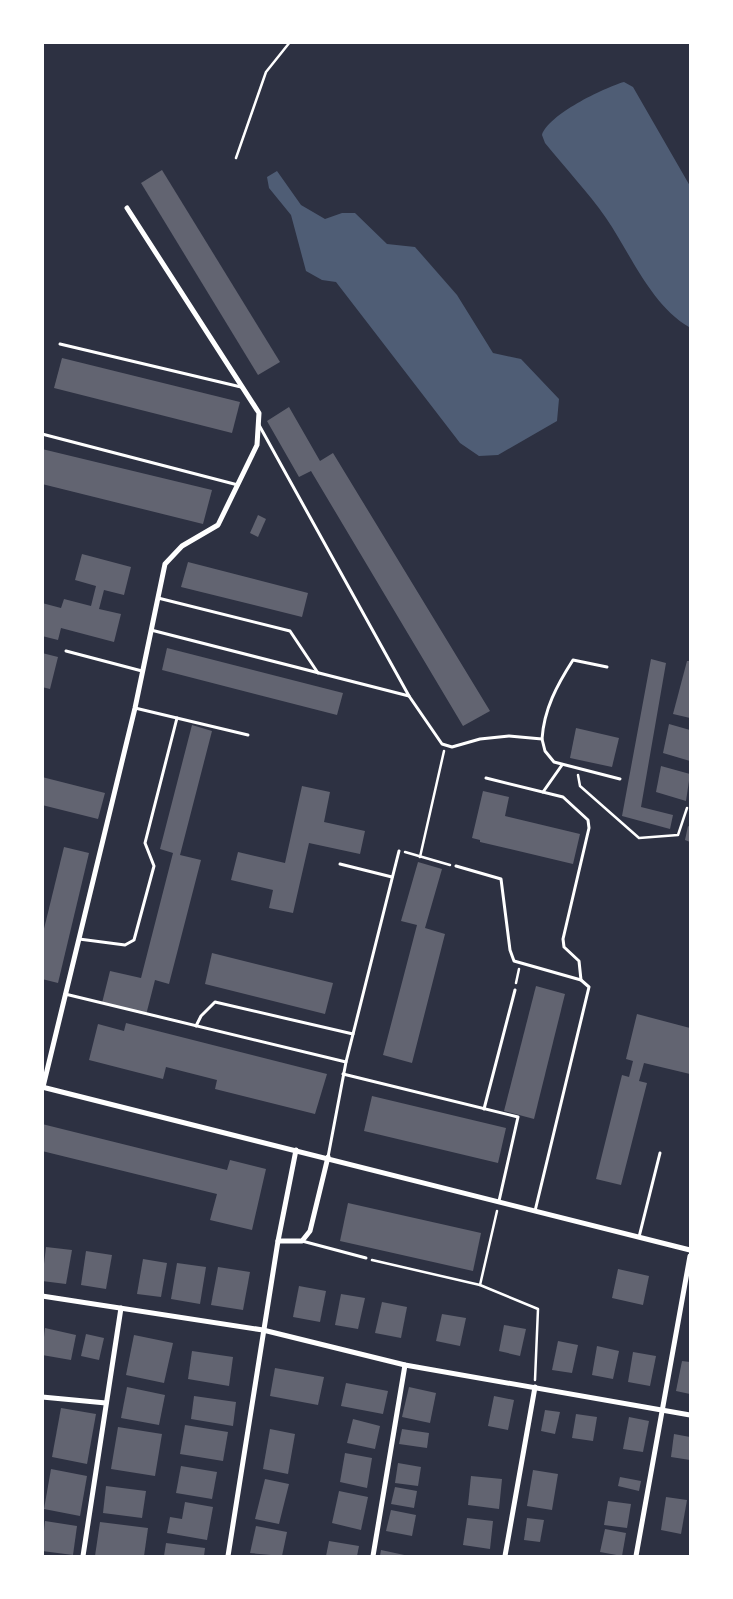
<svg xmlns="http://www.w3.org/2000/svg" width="733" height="1599" font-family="Merriweather,serif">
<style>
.water{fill:#4f5d75}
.building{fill:#626471}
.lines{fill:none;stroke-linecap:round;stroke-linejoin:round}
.path{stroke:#fff;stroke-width:2.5}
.service{stroke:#fff;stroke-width:3}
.minor{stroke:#fff;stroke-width:5}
</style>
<rect width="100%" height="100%" fill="#2d3142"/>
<g class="water">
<path d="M624 82 633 87 690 186 689 327C651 305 630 253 606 218 588 192 565 168 545 143L542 135C548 115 603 88 624 82Z"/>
<polygon points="277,171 301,205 325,219 342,213 355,213 387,244 415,247 457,295 493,353 521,359 559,399 557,421 498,455 479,456 460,443 336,282 322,280 306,271 291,215 269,188 267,177"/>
</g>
<g class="building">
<polygon points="162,170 280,362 258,375 141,183"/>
<polygon points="62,358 240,402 232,433 54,388"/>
<polygon points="289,407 320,461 333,453 490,711 463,726 311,471 299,477 267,421"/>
<polygon points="42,449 212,490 203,524 42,484"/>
<polygon points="258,515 266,519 258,537 250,533"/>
<polygon points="82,554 131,567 124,595 104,590 99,609 121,614 114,642 61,628 58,640 42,636 42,603 61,608 64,599 91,606 96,586 75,580"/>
<polygon points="188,562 308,593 302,617 181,587"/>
<polygon points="167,648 343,693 337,715 162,670"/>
<polygon points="42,653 58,657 50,689 42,687"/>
<polygon points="651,659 666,663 641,807 673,815 670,829 622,816"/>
<polygon points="687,661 690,661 690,718 673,714"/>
<polygon points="669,724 690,730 690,761 663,753"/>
<polygon points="192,725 212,731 180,855 201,860 169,984 155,980 146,1015 102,1003 110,971 141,978 173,853 160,849"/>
<polygon points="576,728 619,738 612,767 570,758"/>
<polygon points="661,766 690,774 686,801 656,792"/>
<polygon points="42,777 105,793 98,819 42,805"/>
<polygon points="302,786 330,792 324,822 365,831 360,854 309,843 293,913 269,908 273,890 231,880 238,852 285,863"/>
<polygon points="483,791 509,797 505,816 580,834 573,864 480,842 480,840 472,838"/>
<polygon points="688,826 690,827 690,842 685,840"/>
<polygon points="64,847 89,853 58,983 42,979 42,937"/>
<polygon points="418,862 442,869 425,928 445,934 412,1063 383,1055 417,925 401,921"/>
<polygon points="212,953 333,983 325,1014 205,984"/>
<polygon points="536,986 565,994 534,1119 504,1111"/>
<polygon points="637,1014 690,1028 690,1074 644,1063 639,1081 647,1083 621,1185 596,1179 622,1075 629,1077 633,1061 626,1059"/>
<polygon points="126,1023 327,1074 315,1114 215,1089 217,1080 166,1067 163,1079 89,1060 98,1024 124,1031"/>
<polygon points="372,1096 506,1128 498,1163 364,1131"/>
<polygon points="42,1124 227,1170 230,1160 266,1169 252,1230 210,1220 217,1194 42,1151"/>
<polygon points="348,1203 481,1233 473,1271 340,1241"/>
<polygon points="46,1247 72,1250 66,1284 42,1281"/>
<polygon points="86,1251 112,1255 106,1289 81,1285"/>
<polygon points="143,1259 167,1263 161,1297 137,1294"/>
<polygon points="177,1263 206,1267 200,1304 171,1299"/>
<polygon points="218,1267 250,1272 243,1310 211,1305"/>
<polygon points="618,1269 649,1276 643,1305 612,1298"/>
<polygon points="299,1286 326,1291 320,1322 293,1317"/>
<polygon points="341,1294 365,1298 358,1329 335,1325"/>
<polygon points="382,1302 407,1307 401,1338 375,1333"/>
<polygon points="442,1314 466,1318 460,1346 436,1341"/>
<polygon points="504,1325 526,1329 520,1356 499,1351"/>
<polygon points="45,1328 76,1335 71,1360 42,1355"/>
<polygon points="86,1334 104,1338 99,1360 81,1356"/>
<polygon points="134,1335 173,1343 164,1383 126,1375"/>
<polygon points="558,1341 578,1345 572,1373 552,1370"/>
<polygon points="597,1346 619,1351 613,1379 592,1375"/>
<polygon points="192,1351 233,1357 229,1386 188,1379"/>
<polygon points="633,1352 656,1356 650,1386 628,1382"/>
<polygon points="682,1361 690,1362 690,1394 676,1391"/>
<polygon points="275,1368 324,1377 318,1405 270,1396"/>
<polygon points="346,1383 388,1391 383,1414 341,1406"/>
<polygon points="127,1387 165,1395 159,1425 121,1418"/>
<polygon points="409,1387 436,1393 430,1423 402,1417"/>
<polygon points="194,1396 236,1402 233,1426 191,1419"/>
<polygon points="494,1396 514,1400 508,1430 488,1426"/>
<polygon points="61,1408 96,1414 87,1464 52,1457"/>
<polygon points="545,1410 560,1412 555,1434 541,1431"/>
<polygon points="576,1414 597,1417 593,1441 572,1438"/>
<polygon points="629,1417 649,1421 643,1452 623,1449"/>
<polygon points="353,1419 380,1426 375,1449 347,1443"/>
<polygon points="185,1425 228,1432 223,1461 180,1454"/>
<polygon points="118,1427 162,1434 155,1476 111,1469"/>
<polygon points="270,1429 295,1434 288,1474 263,1469"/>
<polygon points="402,1429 429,1433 427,1448 399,1444"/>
<polygon points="674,1434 690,1437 690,1460 671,1457"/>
<polygon points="345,1453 372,1458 367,1488 340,1482"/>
<polygon points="398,1463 421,1467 418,1486 395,1483"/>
<polygon points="181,1466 217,1472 212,1499 176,1493"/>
<polygon points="51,1469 87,1476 80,1516 44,1509"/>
<polygon points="533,1470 558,1474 552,1510 527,1506"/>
<polygon points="471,1476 502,1479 499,1509 468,1505"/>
<polygon points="620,1477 641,1481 639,1491 618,1486"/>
<polygon points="265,1479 289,1484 279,1524 255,1519"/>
<polygon points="106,1486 146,1491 142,1518 103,1513"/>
<polygon points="395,1487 417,1491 414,1508 391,1504"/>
<polygon points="339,1491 368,1497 361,1530 332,1523"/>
<polygon points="666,1497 687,1500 681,1534 661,1530"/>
<polygon points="608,1501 631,1504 627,1528 604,1525"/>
<polygon points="185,1502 213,1507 207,1540 167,1533 170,1517 182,1519"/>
<polygon points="391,1510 416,1515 412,1536 386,1531"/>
<polygon points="467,1518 493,1521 490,1549 463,1545"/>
<polygon points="527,1518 544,1520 540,1542 524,1540"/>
<polygon points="45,1521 77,1526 73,1555 42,1551"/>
<polygon points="100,1522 148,1528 144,1556 95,1556"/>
<polygon points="256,1526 287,1532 282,1556 250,1553"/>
<polygon points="605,1529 626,1533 622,1556 600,1552"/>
<polygon points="329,1541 359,1546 357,1556 326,1556"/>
<polygon points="166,1543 205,1548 204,1556 164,1556"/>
<polygon points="381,1550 409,1556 380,1556"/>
</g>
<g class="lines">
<g class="path">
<polyline points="236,158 266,72 290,42"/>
<polyline points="578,775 580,786 639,838 678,835 687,808"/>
<polyline points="405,852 450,865"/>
<polyline points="420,857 444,751"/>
<polyline points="516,983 519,969"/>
<polyline points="497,1211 480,1285 538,1309 535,1380"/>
<polyline points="372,1260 480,1285"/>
</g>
<g class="service">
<polyline points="60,344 241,387"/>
<polyline points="259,425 409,696 442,744 452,747 480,739 509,736 542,739 545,751 554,762 620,779"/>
<polyline points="42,434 238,485"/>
<polyline points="158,598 290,631 318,673"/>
<polyline points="151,630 409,696"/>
<polyline points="66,651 142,671"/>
<polyline points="135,708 248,735"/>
<path d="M542 739C544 709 557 685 573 660L607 667"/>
<polyline points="486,778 563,797 588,820 589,828 563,939 564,947 579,961 581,980"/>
<polyline points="543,792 562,765"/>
<polyline points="340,864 392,877"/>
<polyline points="456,866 501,879 510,950 514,961 581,980 589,987 535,1211"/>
<polyline points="79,939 125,945 134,940 154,866 145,843 177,718"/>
<polyline points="65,994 346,1062 328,1157"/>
<polyline points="196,1026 201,1016 215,1002 353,1034"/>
<polyline points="346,1062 399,851"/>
<polyline points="343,1074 518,1117 499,1201"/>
<polyline points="484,1109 515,990"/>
<polyline points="639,1237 660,1153"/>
<polyline points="302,1241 366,1258"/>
</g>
<g class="minor">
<polyline points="42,1087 690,1250"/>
<polyline points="43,1087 135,708 165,564 182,546 218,525 257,445 259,413 127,208"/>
<polyline points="278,1241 302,1241 310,1231 328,1157"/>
<polyline points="42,1296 263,1330 405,1365 690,1415"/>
<polyline points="42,1397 106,1403"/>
<polyline points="83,1556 121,1308"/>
<polyline points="228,1556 278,1241 296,1150"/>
<polyline points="373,1556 405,1365"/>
<polyline points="505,1556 535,1387"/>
<polyline points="636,1556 690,1256"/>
</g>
</g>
<rect width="733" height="1599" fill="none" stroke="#ffffff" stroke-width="88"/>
</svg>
